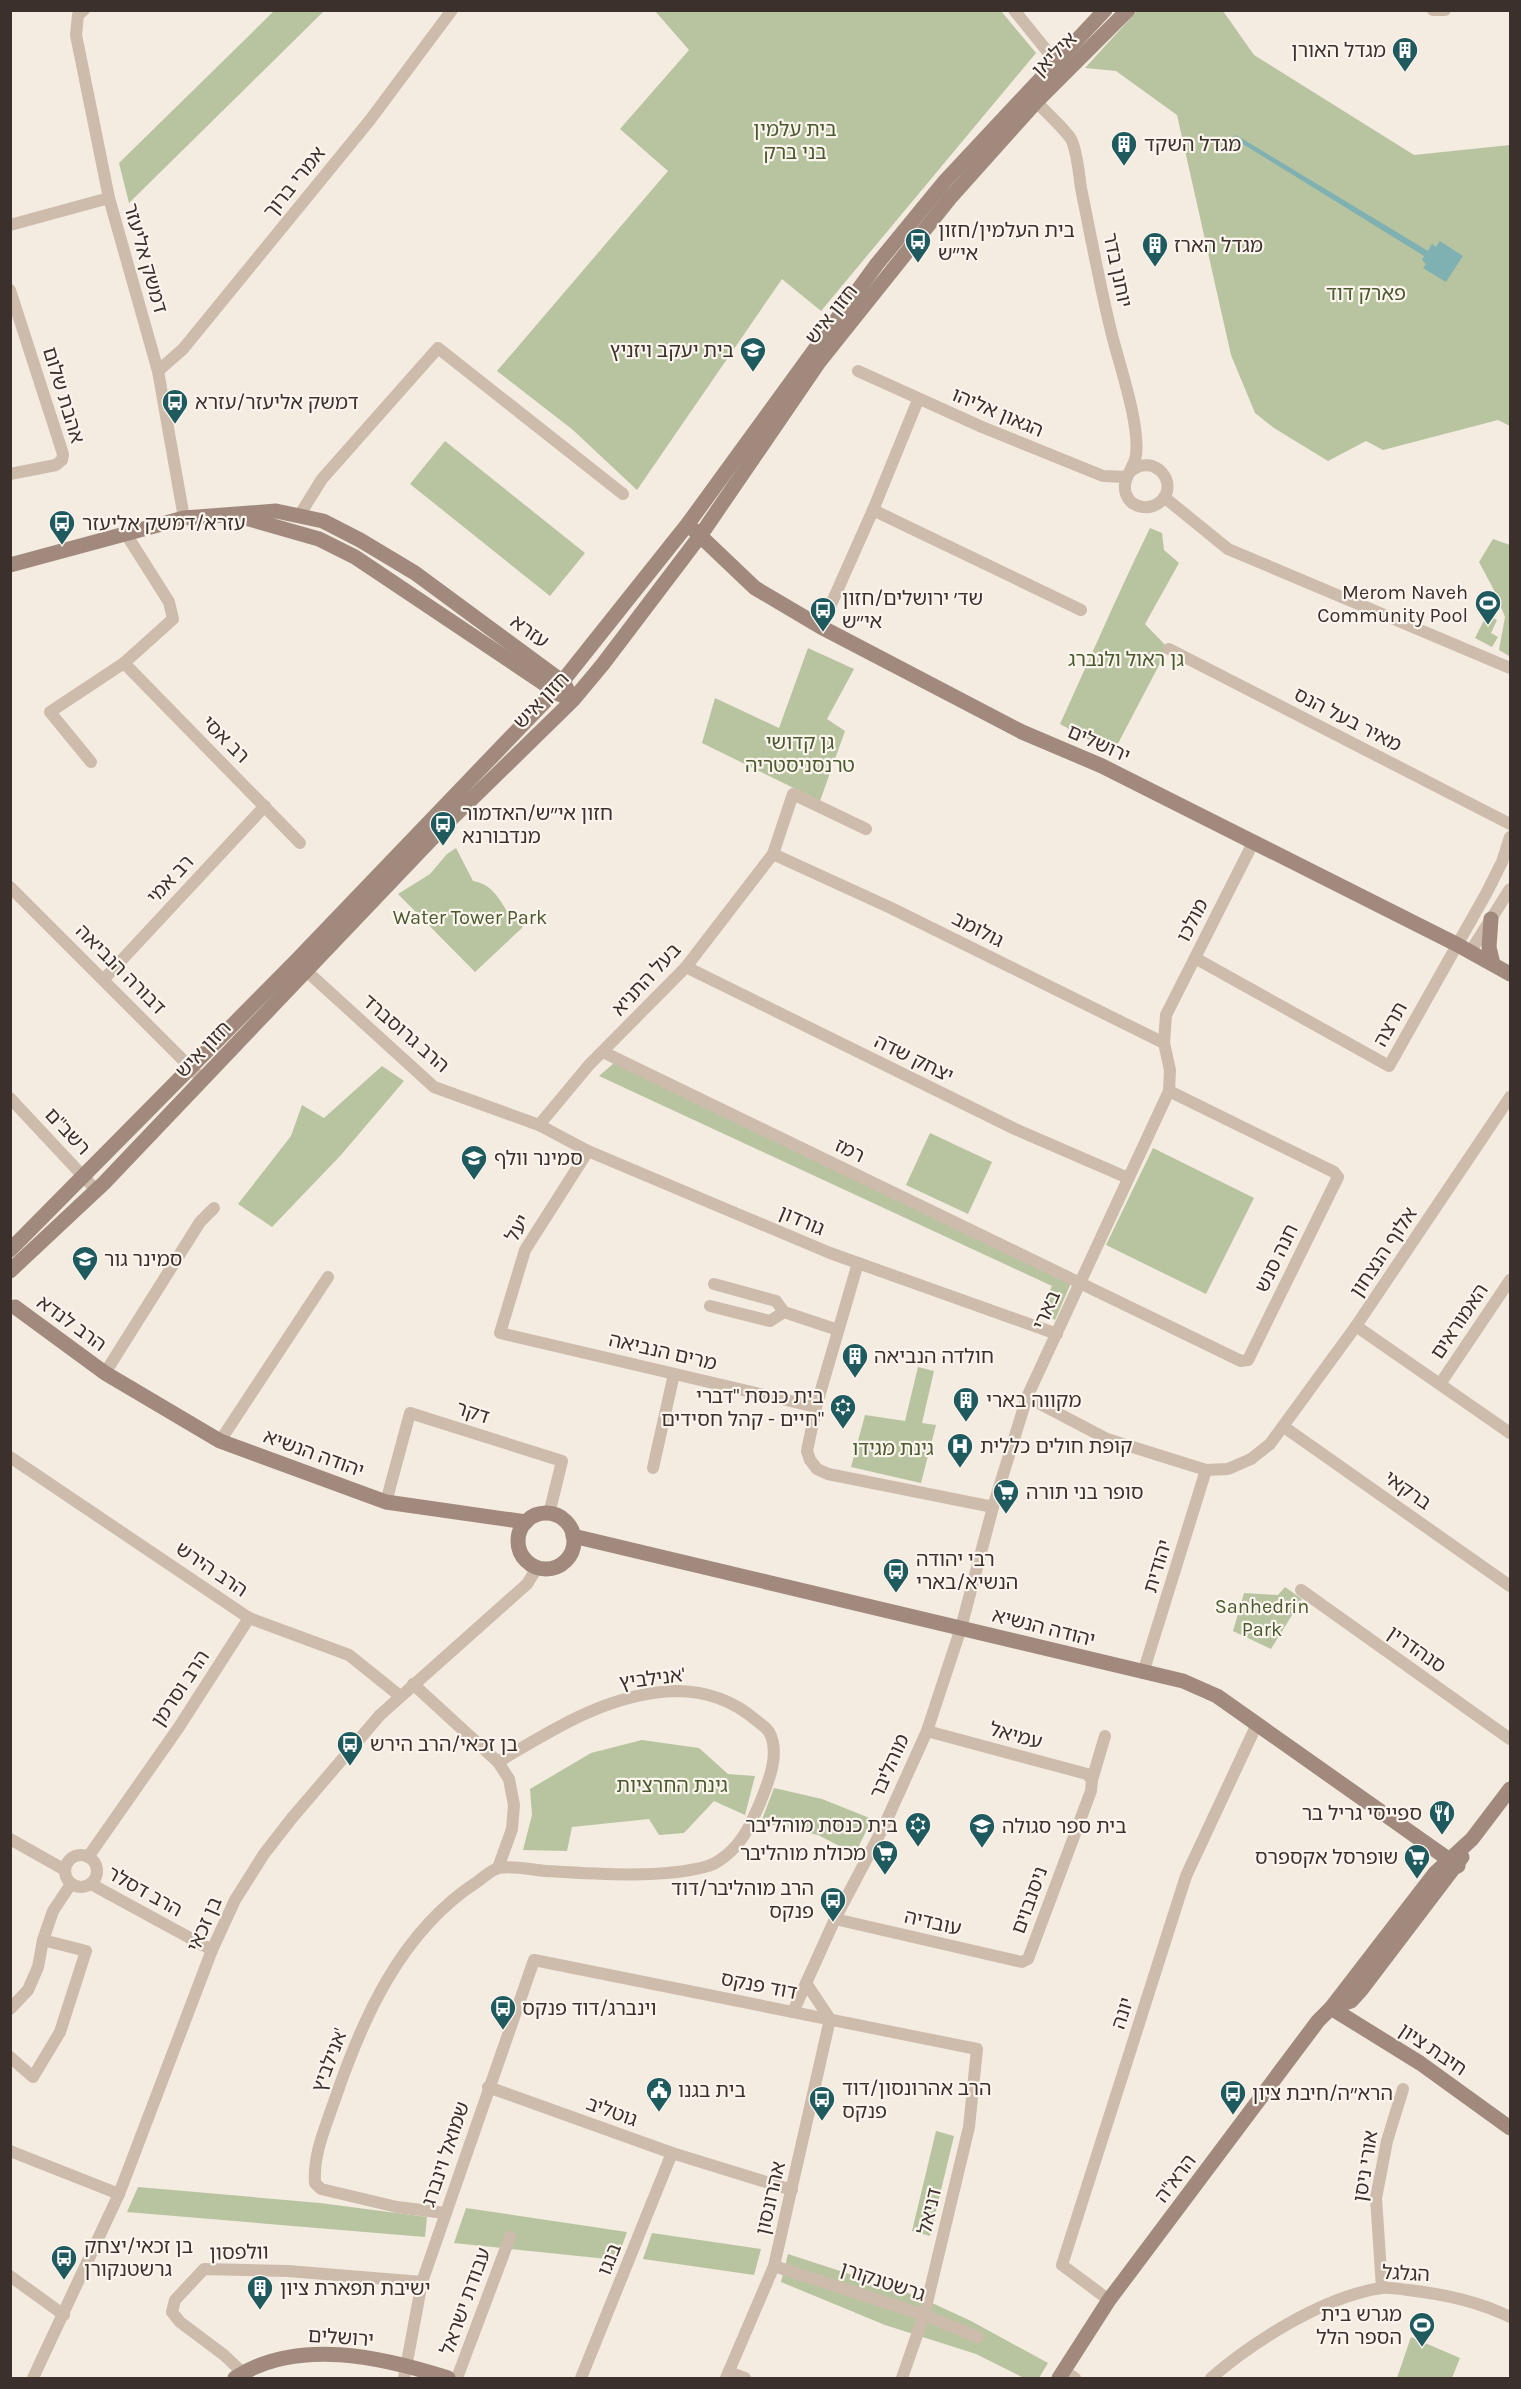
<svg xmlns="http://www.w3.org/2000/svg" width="1521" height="2389" font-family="Karla,'Noto Sans Hebrew',sans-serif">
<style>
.green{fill:#b8c4a0}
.water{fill:#7fb0b2}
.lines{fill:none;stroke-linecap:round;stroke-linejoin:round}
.street{stroke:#cdbbac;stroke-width:12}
.secondary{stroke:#a18a7d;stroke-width:15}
.labels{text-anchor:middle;stroke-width:4.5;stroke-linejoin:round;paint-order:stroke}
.poi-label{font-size:20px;fill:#3b302b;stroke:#fbf5ee;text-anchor:start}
.street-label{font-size:20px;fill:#3b302b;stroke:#fbf5ee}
.park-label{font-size:20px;fill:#4a5a2e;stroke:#fbf5ee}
</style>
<rect width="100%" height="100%" fill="#f4ebe1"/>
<g class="green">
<polygon points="275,10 324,11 129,203 119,163"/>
<polygon points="655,11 1001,11 1036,53 821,311 782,279 637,490 573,430 497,371 668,171 620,129 689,50"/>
<polygon points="1137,11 1223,11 1254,55 1414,155 1510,145 1510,426 1498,420 1383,450 1366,441 1328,461 1274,428 1255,413 1231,355 1177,115 1116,71 1085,68"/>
<polygon points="445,441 585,553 550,596 410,484"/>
<path d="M1150 528 1162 533 1164 550 1179 563 1145 624 1168 648 1113 753 1060 724C1090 659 1118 593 1150 528Z"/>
<polygon points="1493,539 1510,545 1509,656 1499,650 1505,617 1494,590 1479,562"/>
<polygon points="1487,614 1497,620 1491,633 1498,637 1492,647 1475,638"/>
<polygon points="808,648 854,669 827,719 845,731 820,801 702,743 715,698 779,728"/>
<path d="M456 848 473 881C494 884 501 903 512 919L524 921 522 928 475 972 398 894 430 874 447 854Z"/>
<polygon points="614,1063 1071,1283 1055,1320 1040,1312 1052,1286 599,1076"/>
<polygon points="382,1066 404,1081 341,1155 272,1227 238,1204 291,1136 302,1105 324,1118"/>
<polygon points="930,1133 992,1162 968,1214 906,1185"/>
<polygon points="1153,1148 1254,1198 1206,1294 1106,1245"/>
<polygon points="918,1367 934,1371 922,1423 936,1425 921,1483 851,1467 865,1415 905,1421"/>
<polygon points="1285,1587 1302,1599 1271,1649 1233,1631 1244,1593 1278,1595"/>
<polygon points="642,1740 699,1748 728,1774 755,1776 745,1815 714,1801 684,1833 659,1835 649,1819 572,1827 567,1851 523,1850 532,1815 530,1789 591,1753"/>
<polygon points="774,1788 822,1799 872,1819 855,1854 818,1835 761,1822"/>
<polygon points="936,2131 954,2136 930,2236 912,2231"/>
<polygon points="138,2187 320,2203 427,2217 425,2237 127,2212"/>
<polygon points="466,2208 627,2232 617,2260 454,2243"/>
<polygon points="652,2233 761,2249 754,2275 643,2259"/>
<polygon points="788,2254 917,2296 971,2321 1048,2363 1039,2378 1024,2378 976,2354 885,2325 781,2282"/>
<polygon points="1411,2337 1460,2358 1452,2378 1397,2378"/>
</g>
<polygon class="water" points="1236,135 1428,251 1432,244 1436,247 1440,241 1463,256 1446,282 1423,268 1426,264 1422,260 1424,256 1233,138"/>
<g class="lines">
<g class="street">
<polyline points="84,10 78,15 76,35 109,198 158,371 184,518"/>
<polyline points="1014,10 1056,62"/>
<polyline points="1433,10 1445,10"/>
<path d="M1030 96C1040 106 1064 128 1071 139 1077 150 1079 175 1081 188 1091 237 1100 287 1112 335 1120 367 1140 424 1136 455 1134 469 1121 479 1126 494 1131 508 1149 511 1160 502 1181 484 1154 452 1131 471"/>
<polyline points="10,225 109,198"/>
<polyline points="10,290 63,454 62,460 56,465 10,474"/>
<polyline points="158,371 183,349 370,120 452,10"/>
<polyline points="858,371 982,427 1103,476 1127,477"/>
<polyline points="1164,497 1228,549 1510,668"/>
<polyline points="873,510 1081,610"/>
<polyline points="299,516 322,479 438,348 623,494"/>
<polyline points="821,627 873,510 918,400"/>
<polyline points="1169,649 1510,824"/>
<polyline points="124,663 300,843"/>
<polyline points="91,762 50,712 124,663 173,619 169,602 126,534"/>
<polyline points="773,854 891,908 1164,1043"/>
<polyline points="10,887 203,1080"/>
<polyline points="1470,952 1510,889"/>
<polyline points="1195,958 1389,1066 1487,892 1502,862 1510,837"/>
<polyline points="301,966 434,1087 539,1125 588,1151 830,1253 1057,1334"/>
<polyline points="686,967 1015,1129 1128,1178"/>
<polyline points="104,979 265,806"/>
<polyline points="603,1052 1241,1361 1248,1360 1338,1177 1334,1172 1169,1091"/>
<polyline points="10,1098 96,1190"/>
<polyline points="539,1125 589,1065 686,967 773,854 793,794 866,829"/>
<polyline points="588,1151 525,1250 500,1333 816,1407"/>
<polyline points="858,1263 816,1407 807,1451 810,1460 817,1469 828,1474 993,1507"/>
<polyline points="714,1284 776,1301 784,1312"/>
<polyline points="710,1306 770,1321 784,1312 838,1330"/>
<polyline points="1356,1326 1510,1433"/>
<polyline points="105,1373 200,1222 214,1208"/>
<polyline points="1440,1384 1510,1280"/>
<polyline points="1027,1397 1107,1439 1206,1470 1228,1469 1251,1459 1270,1444 1356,1326 1510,1097"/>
<polyline points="1284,1427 1510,1586"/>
<polyline points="220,1441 328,1277"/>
<polyline points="10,1457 249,1618 349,1655 400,1696"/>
<polyline points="653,1468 674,1374"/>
<polyline points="386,1502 410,1413 562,1461 549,1514"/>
<polyline points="1301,1590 1510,1739"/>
<polyline points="1143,1673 1206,1470"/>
<polyline points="413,1684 498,1762 509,1779 514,1805 512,1829 498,1868"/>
<polyline points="927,1731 1087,1774 1092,1780"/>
<polyline points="10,1839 65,1870"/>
<circle cx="81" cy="1871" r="16"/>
<polyline points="88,1857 179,1727 249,1618"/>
<polyline points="91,1884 212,1950"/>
<polyline points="835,1919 1022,1962 1028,1959 1091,1791 1092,1780 1105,1736"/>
<polyline points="806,1983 830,2019"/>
<polyline points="10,2009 28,1990 38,1967 43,1940 53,1911 71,1884"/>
<polyline points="793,2012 835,1919 884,1826 927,1731 961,1628 993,1507 1027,1397 1169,1091 1170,1070 1164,1043 1166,1015 1253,843"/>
<polyline points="10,2057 33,2077 60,2032 86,1951 43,1940"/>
<polyline points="488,2087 672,2153 792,2190"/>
<polyline points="10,2151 119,2194"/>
<path d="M445 2213 397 2207 321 2189 315 2183C313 2155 325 2128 334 2102 362 2019 401 1931 477 1882 483 1878 492 1869 499 1868 513 1865 532 1870 546 1871 594 1874 663 1879 708 1866 715 1864 725 1857 730 1852 745 1838 752 1821 760 1803 768 1783 781 1753 769 1732 767 1728 761 1724 757 1721 734 1701 707 1691 676 1691 609 1693 553 1729 498 1762"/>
<polyline points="774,2266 924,2315 978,2337"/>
<polyline points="10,2276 64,2315"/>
<polyline points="1382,2288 1376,2198 1387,2141 1403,2089"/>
<polyline points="1109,2300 1062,2265 1186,1876 1257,1724"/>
<polyline points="1064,2371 1075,2378"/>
<polyline points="729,2372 745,2378"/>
<polyline points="243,2373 224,2355 180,2322 172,2312 175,2300 204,2269 288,2271 422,2282"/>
<polyline points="33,2378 119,2194 212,1950 235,1900 264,1854 292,1818 380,1715 527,1584 537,1568"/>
<polyline points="404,2378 422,2282 534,1960 977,2049 969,2127 924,2315 902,2378"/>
<polyline points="457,2378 510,2237"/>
<polyline points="581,2378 672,2153"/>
<polyline points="726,2378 774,2266 830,2019"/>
<path d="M1211 2378C1254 2341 1323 2297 1381 2288 1389 2287 1400 2289 1408 2290 1444 2294 1478 2301 1510 2317"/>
</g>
<g class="secondary">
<polyline points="242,517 319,539 355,557 561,695"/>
<polyline points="694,530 755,588 821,627 1022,732 1102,766 1456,944 1510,974"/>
<polyline points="10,565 184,518 276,511 323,521 360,540 415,573 563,682 567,689"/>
<polyline points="1491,919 1489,947 1493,964"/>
<polyline points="10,1250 296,961 554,692 687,525 877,264 945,181 1105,10"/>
<polyline points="10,1271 104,1183 441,829 573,700 603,664 700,536 819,362 950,198 1036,102 1128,10"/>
<polyline points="15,1307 105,1373 220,1441 386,1502 526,1522"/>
<circle cx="546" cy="1541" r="28"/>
<polyline points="573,1536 1183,1681 1217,1696 1458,1866"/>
<polyline points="1331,2008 1351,2001 1361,1990 1462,1857"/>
<polyline points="1331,2008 1420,2063 1510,2128"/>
<path d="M235 2378C297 2337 382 2357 448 2378"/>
<polyline points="1059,2378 1109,2300 1318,2021 1331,2008 1435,1873 1472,1839 1510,1789"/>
</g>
</g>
<defs>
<g id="building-pin" transform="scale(1.35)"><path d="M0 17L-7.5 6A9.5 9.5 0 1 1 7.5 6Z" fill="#1f5a5e" stroke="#fbf5ee"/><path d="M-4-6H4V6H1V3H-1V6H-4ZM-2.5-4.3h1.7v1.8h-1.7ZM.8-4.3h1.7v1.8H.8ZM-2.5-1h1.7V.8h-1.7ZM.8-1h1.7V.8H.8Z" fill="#fff"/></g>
<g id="bus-pin" transform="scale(1.35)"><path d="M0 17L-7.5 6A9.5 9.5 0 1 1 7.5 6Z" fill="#1f5a5e" stroke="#fbf5ee"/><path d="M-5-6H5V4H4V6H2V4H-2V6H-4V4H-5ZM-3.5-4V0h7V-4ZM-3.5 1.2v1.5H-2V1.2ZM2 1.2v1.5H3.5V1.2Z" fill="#fff"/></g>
<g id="school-pin" transform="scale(1.35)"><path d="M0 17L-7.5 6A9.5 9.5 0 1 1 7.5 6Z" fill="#1f5a5e" stroke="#fbf5ee"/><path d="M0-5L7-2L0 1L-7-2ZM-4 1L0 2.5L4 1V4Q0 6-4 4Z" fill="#fff"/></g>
<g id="stadium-pin" transform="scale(1.35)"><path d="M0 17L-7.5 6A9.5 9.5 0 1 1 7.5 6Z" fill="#1f5a5e" stroke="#fbf5ee"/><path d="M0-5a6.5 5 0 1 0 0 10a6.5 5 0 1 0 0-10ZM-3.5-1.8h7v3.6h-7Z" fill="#fff"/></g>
<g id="synagogue-pin" transform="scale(1.35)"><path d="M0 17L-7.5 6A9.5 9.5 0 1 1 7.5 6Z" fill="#1f5a5e" stroke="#fbf5ee"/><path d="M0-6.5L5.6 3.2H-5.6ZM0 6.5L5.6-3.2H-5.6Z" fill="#fff"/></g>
<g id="hospital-pin" transform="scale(1.35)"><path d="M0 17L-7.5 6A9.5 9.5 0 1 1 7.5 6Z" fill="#1f5a5e" stroke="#fbf5ee"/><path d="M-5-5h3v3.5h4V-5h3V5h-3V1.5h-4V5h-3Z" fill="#fff"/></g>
<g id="supermarket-pin" transform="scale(1.35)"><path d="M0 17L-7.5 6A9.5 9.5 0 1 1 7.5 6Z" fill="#1f5a5e" stroke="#fbf5ee"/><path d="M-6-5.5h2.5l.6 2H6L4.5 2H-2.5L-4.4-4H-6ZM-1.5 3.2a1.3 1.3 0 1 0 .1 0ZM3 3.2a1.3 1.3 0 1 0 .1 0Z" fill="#fff"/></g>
<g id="restaurant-pin" transform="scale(1.35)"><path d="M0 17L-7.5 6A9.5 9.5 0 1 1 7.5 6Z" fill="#1f5a5e" stroke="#fbf5ee"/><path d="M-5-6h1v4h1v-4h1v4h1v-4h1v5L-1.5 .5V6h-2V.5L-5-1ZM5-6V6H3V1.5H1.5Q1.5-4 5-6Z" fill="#fff"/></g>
<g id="civic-pin" transform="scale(1.35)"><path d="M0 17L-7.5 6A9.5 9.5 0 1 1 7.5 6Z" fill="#1f5a5e" stroke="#fbf5ee"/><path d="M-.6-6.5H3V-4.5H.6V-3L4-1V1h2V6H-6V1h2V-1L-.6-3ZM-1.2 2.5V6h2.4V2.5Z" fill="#fff"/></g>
</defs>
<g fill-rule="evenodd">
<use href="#building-pin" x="1405" y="50"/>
<use href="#building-pin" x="1124" y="144"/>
<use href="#bus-pin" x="918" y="241"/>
<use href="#building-pin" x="1155" y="245"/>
<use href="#school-pin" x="753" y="350"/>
<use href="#bus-pin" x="175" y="402"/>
<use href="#bus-pin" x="62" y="523"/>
<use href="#stadium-pin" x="1488" y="603"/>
<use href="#bus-pin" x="823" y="610"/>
<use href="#bus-pin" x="443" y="824"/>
<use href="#school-pin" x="474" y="1158"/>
<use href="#school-pin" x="85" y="1259"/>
<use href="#building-pin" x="855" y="1356"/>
<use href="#building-pin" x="966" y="1400"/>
<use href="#synagogue-pin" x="843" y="1407"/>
<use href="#hospital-pin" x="960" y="1446"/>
<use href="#supermarket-pin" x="1006" y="1492"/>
<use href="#bus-pin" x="896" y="1571"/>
<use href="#bus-pin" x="350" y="1744"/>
<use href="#restaurant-pin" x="1442" y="1813"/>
<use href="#synagogue-pin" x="918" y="1825"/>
<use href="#school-pin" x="982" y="1826"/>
<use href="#supermarket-pin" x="885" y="1853"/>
<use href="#supermarket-pin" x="1417" y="1857"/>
<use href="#bus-pin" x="833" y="1900"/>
<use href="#bus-pin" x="503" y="2008"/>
<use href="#civic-pin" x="659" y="2090"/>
<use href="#bus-pin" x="1233" y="2093"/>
<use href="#bus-pin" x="822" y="2099"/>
<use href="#bus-pin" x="64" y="2258"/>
<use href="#building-pin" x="260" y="2288"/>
<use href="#stadium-pin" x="1422" y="2325"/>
</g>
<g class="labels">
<g class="poi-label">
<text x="1386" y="57" text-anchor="end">מגדל האורן</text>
<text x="1144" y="151">מגדל השקד</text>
<text x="938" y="237">בית העלמין/חזון<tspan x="938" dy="23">אי״ש</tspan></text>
<text x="1174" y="252">מגדל הארז</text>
<text x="734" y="357" text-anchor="end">בית יעקב ויזניץ</text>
<text x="195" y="409">דמשק אליעזר/עזרא</text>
<text x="82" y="530">עזרא/דמשק אליעזר</text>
<text x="1468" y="599" text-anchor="end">Merom Naveh<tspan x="1468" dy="23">Community Pool</tspan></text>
<text x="842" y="605">שד׳ ירושלים/חזון<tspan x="842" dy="23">אי״ש</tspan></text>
<text x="462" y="820">חזון אי״ש/האדמור<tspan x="462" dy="23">מנדבורנא</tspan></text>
<text x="494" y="1165">סמינר וולף</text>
<text x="104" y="1266">סמינר גור</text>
<text x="874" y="1363">חולדה הנביאה</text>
<text x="824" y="1403" text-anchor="end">בית כנסת "דברי<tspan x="824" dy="23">חיים - קהל חסידים"</tspan></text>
<text x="986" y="1407">מקווה בארי</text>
<text x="980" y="1453">קופת חולים כללית</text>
<text x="1026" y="1499">סופר בני תורה</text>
<text x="916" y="1566">רבי יהודה<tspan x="916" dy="23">הנשיא/בארי</tspan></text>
<text x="370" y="1751">בן זכאי/הרב הירש</text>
<text x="1422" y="1820" text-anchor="end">ספייסי גריל בר</text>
<text x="898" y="1832" text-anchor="end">בית כנסת מוהליבר</text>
<text x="1002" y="1833">בית ספר סגולה</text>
<text x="866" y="1860" text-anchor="end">מכולת מוהליבר</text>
<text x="1398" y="1864" text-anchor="end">שופרסל אקספרס</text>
<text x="814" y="1895" text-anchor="end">הרב מוהליבר/דוד<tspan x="814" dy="23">פנקס</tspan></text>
<text x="522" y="2015">וינברג/דוד פנקס</text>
<text x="842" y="2095">הרב אהרונסון/דוד<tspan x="842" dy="23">פנקס</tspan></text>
<text x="678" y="2097">בית בגנו</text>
<text x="1252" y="2100">הרא״ה/חיבת ציון</text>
<text x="84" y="2253">בן זכאי/יצחק<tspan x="84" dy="23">גרשטנקורן</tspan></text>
<text x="280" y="2295">ישיבת תפארת ציון</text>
<text x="1402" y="2321" text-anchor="end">מגרש בית<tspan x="1402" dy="23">הספר הלל</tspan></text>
</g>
<g class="street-label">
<text transform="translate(1054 54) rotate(-45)" y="7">איליאן</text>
<text transform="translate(294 182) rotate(-51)" y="7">אמרי ברוך</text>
<text transform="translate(146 258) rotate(74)" y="7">דמשק אליעזר</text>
<text transform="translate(1118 270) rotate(78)" y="7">יוחנן בדר</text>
<text transform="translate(831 314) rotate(-51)" y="7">חזון איש</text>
<text transform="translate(64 395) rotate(73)" y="7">אהבת שלום</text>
<text transform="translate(998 412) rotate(23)" y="7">הגאון אליהו</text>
<text transform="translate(530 631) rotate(36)" y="7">עזרא</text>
<text transform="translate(541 700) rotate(-46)" y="7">חזון איש</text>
<text transform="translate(1348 719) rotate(27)" y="7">מאיר בעל הנס</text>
<text transform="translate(226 739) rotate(45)" y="7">רב אסי</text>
<text transform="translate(1099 743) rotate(24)" y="7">ירושלים</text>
<text transform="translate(170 879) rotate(-47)" y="7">רב אמי</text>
<text transform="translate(1192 920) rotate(-63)" y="7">מולכו</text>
<text transform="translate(978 929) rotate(27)" y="7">גולומב</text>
<text transform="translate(121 969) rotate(45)" y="7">דבורה הנביאה</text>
<text transform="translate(646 979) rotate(-47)" y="7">בעל התניא</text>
<text transform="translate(1390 1024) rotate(-61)" y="7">תרצה</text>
<text transform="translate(406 1033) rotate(41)" y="7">הרב גרוסברד</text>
<text transform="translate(203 1049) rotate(-46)" y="7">חזון איש</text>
<text transform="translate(914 1058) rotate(26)" y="7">יצחק שדה</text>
<text transform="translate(68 1131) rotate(47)" y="7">רשב"ם</text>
<text transform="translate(850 1150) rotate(26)" y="7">רמז</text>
<text transform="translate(802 1220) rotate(23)" y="7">גורדון</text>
<text transform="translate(517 1228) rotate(-60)" y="7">יעל</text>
<text transform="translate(1383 1252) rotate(-56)" y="7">אלוף הנצחון</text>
<text transform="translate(1276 1258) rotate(-64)" y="7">חנה סנש</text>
<text transform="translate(1046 1310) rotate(-66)" y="7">בארי</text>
<text transform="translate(1459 1321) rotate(-56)" y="7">האמוראים</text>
<text transform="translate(72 1323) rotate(36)" y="7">הרב לנדא</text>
<text transform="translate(663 1351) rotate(13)" y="7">מרים הנביאה</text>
<text transform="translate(473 1412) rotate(18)" y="7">דקר</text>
<text transform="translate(314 1453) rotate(20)" y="7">יהודה הנשיא</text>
<text transform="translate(1408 1490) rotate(35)" y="7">ברקאי</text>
<text transform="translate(1157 1566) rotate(-73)" y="7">יהודית</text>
<text transform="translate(212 1569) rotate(34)" y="7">הרב הירש</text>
<text transform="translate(1044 1627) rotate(14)" y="7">יהודה הנשיא</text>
<text transform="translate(1417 1649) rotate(35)" y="7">סנהדרין</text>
<text transform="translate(652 1678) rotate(-7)" y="7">אנילביץ'</text>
<text transform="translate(180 1688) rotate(-56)" y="7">הרב וסרמן</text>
<text transform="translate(1016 1735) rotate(15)" y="7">עמיאל</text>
<text transform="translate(889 1766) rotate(-66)" y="7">מוהליבר</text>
<text transform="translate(145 1891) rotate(29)" y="7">הרב דסלר</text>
<text transform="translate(1029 1900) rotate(-70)" y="7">ניסנבוים</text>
<text transform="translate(933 1922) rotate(13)" y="7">עובדיה</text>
<text transform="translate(204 1924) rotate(-66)" y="7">בן זכאי</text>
<text transform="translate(759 1985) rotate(11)" y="7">דוד פנקס</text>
<text transform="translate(1122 2013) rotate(-72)" y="7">יונה</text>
<text transform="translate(1433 2049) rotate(34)" y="7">חיבת ציון</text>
<text transform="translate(329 2060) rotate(-69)" y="7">אנילביץ'</text>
<text transform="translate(612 2111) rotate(20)" y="7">גוטליב</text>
<text transform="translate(445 2154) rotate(-71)" y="7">שמואל וינברג</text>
<text transform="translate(1365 2166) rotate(-81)" y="7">אורי ניסן</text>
<text transform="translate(1175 2178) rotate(-53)" y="7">הרא"ה</text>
<text transform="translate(770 2198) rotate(-77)" y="7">אהרונסון</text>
<text transform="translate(929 2211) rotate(-77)" y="7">דניאל</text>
<text transform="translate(239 2252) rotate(-1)" y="7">וולפסון</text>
<text transform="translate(609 2259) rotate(-68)" y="7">בנגו</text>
<text transform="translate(1406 2273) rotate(3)" y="7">הגלגל</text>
<text transform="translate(883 2281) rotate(18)" y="7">גרשטנקורן</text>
<text transform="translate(465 2301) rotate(-70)" y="7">עבודת ישראל</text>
<text transform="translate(341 2337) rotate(4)" y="7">ירושלים</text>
</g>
<g class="park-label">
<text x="795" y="136">בית עלמין<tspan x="795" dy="23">בני ברק</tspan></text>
<text x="1366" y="300">פארק דוד</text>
<text x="1126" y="666">גן ראול ולנברג</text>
<text x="800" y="749">גן קדושי<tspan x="800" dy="23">טרנסניסטריה</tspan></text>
<text x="470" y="924">Water Tower Park</text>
<text x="893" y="1455">גינת מגידו</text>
<text x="1262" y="1613">Sanhedrin<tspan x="1262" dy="23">Park</tspan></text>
<text x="672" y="1792">גינת החרציות</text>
</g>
</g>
<rect width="1521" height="2389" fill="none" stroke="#3b302b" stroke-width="24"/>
</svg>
